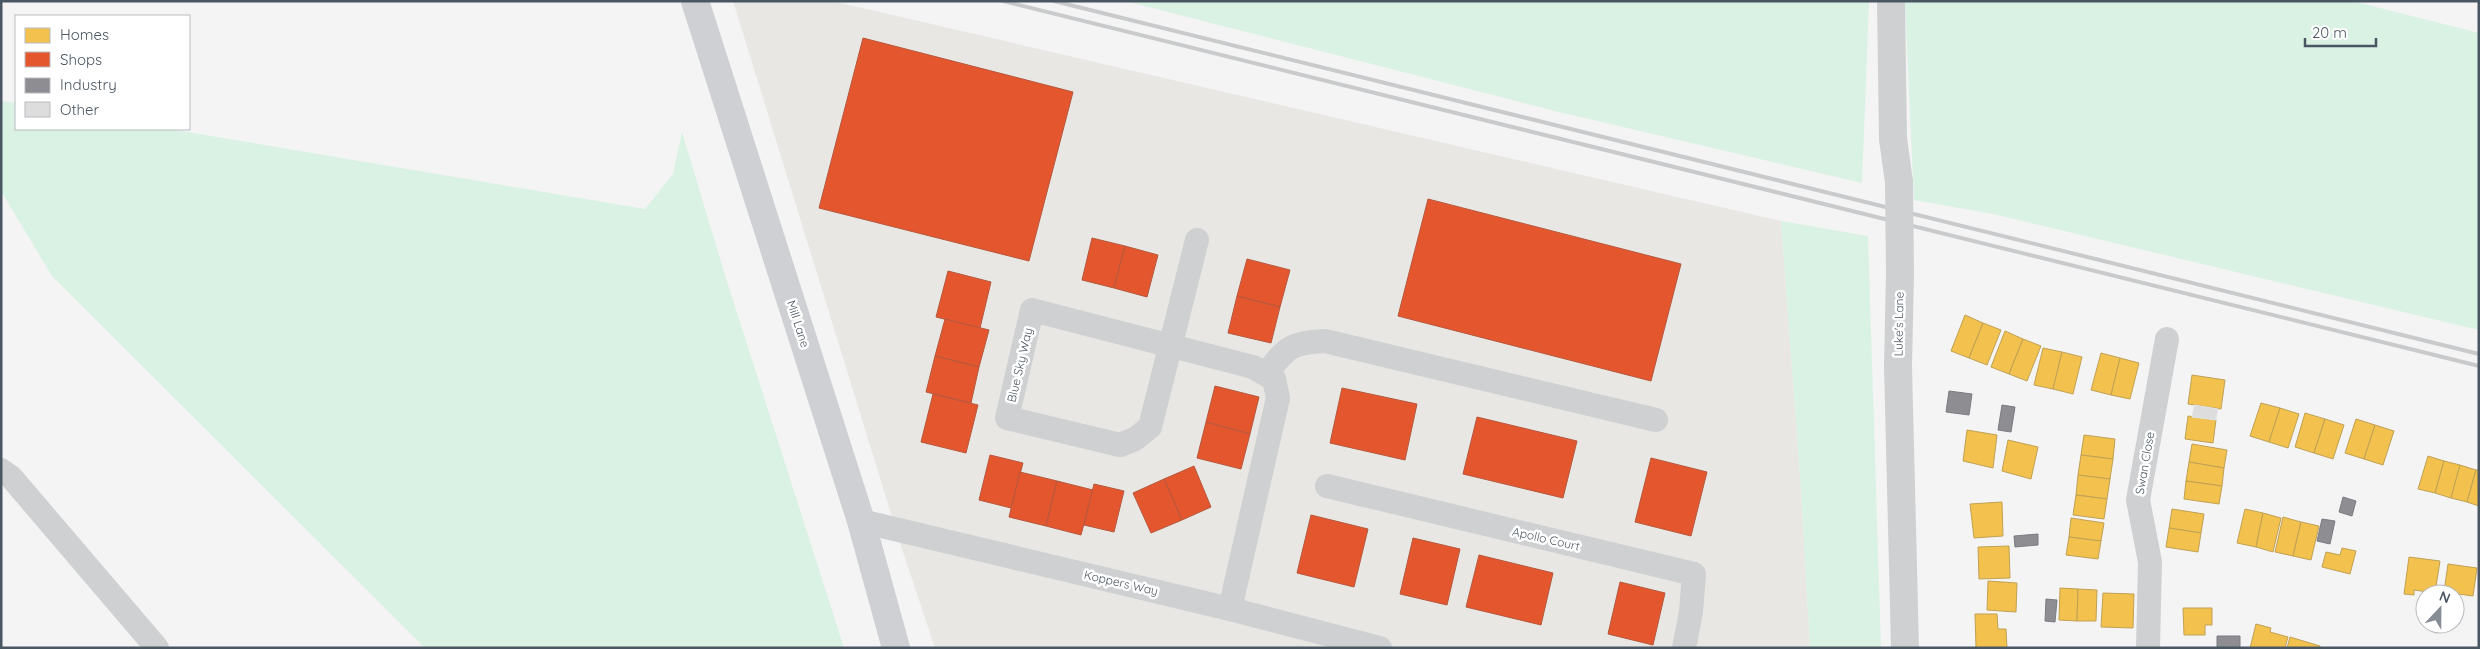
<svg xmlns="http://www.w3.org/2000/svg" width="2480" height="649" font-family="Quicksand,sans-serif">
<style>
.commercial{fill:#e8e7e3}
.green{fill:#d9f2e3}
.homes{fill:#f2c14e;stroke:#c0a154}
.shops{fill:#e4572e;stroke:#b6573d}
.industry{fill:#8d8d92;stroke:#797c83}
.building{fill:#ddddde;stroke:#e5e6e7}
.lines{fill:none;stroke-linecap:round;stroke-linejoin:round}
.minor{stroke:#ced0d2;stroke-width:24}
.tertiary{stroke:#ced0d2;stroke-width:28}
.secondary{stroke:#ced0d4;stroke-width:28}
.rail{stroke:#c9cacc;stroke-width:4}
.tertiary-bridge{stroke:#ced0d2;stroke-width:28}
.labels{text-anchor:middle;stroke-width:5;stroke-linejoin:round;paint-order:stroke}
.street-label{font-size:12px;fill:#4a5661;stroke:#fff}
</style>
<rect width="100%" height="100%" fill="#f4f4f4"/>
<polygon class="commercial" points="733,1 832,1 1781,221 1801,488 1810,648 935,648 901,546"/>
<g class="green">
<polygon points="1125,1 1869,1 1862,183 1555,111"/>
<polygon points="1905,1 2352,1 2479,33 2479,330 1993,214 1914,200"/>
<polygon points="1,101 16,103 16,129 169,129 645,209 673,174 682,132 724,272 844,648 425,648 52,276 1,191"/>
<polygon points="1781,221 1868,236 1881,648 1810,648 1801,488"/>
</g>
<g class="homes">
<polygon points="1965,315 1983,323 1969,358 1951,351"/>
<polygon points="1983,323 2001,330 1987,365 1969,358"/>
<polygon points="2005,331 2023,339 2009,374 1991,367"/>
<polygon points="2023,339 2041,346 2027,381 2009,374"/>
<polygon points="2043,348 2062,352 2053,389 2034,385"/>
<polygon points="2062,352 2082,357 2073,394 2053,389"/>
<polygon points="2101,353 2120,358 2111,395 2091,390"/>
<polygon points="2120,358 2139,363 2130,399 2111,395"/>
<polygon points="2192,375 2225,380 2221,409 2188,404"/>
<polygon points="2261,403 2280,408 2269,442 2250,436"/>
<polygon points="2280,408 2299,414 2288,448 2269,442"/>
<polygon points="2305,413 2325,419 2314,453 2295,447"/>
<polygon points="2188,416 2216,420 2213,443 2185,439"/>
<polygon points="2325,419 2344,425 2333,459 2314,453"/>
<polygon points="2356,419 2375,425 2364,459 2345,453"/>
<polygon points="2375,425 2394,431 2383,465 2364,459"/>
<polygon points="1967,430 1997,435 1993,468 1963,461"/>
<polygon points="2084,435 2115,439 2113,459 2081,455"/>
<polygon points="2008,440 2038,447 2031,479 2002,471"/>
<polygon points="2192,444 2227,450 2224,468 2189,462"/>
<polygon points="2081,455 2113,459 2110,479 2078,475"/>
<polygon points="2428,456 2444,461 2435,493 2418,489"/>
<polygon points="2444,461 2460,465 2451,498 2435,493"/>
<polygon points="2189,462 2224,468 2222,486 2186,481"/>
<polygon points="2460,465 2476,470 2467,502 2451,498"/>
<polygon points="2476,470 2479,470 2479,506 2467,502"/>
<polygon points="2078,475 2110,479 2107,499 2076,495"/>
<polygon points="2186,481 2222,486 2219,504 2184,499"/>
<polygon points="2076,495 2107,499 2104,519 2073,515"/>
<polygon points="2002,502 2003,536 1974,538 1970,504"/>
<polygon points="2172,509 2204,514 2201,533 2169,528"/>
<polygon points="2245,509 2263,513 2256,547 2237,543"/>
<polygon points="2263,513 2281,518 2273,552 2256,547"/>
<polygon points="2283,517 2301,522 2293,556 2275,552"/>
<polygon points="2071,518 2104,523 2101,541 2069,537"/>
<polygon points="2301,522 2319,526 2311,560 2293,556"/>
<polygon points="2169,528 2201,533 2198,552 2166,547"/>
<polygon points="2069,537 2101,541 2098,559 2066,555"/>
<polygon points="2009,546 2010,578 1979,579 1978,547"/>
<polygon points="2342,548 2356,551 2350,574 2322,567 2326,552 2340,555"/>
<polygon points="2409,557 2440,561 2435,593 2414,590 2414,595 2404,594"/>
<polygon points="2448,564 2477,568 2473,596 2444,592"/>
<polygon points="1988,581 2017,583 2016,612 1987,610"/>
<polygon points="2060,588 2078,589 2077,621 2059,620"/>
<polygon points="2078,589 2097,590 2096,621 2077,621"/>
<polygon points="2103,593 2134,594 2133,628 2101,627"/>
<polygon points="2183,608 2212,608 2212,625 2205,625 2205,635 2184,635"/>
<polygon points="1975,614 1997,614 1998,629 2006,629 2007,648 1976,648"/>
<polygon points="2256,624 2271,628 2270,632 2288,637 2285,648 2250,648"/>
<polygon points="2290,637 2320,646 2320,648 2287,648"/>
</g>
<g class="shops">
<polygon points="863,38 1073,92 1029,261 819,208"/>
<polygon points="1428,199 1681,264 1651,381 1398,316"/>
<polygon points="1092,238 1125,246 1114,288 1082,280"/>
<polygon points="1125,246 1158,255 1147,297 1114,288"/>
<polygon points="1247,259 1290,270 1280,307 1237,296"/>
<polygon points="948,271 991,282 980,328 936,317"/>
<polygon points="1237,296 1280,307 1271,343 1228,333"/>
<polygon points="945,319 989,330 979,367 935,356"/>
<polygon points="935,356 979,367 971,403 926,392"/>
<polygon points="1215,386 1259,397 1250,434 1206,422"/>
<polygon points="1342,388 1417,404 1405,460 1330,443"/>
<polygon points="933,394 978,405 966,453 921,442"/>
<polygon points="1477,417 1577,441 1563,498 1463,474"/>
<polygon points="1206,422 1250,434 1241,469 1197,458"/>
<polygon points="990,455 1023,463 1011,508 979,500"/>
<polygon points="1651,458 1707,472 1691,536 1635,522"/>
<polygon points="1194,466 1211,507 1182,520 1164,479"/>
<polygon points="1020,472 1057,481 1046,526 1009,517"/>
<polygon points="1164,479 1182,520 1151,533 1133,493"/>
<polygon points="1057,481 1093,490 1081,535 1046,526"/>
<polygon points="1094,484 1124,491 1114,532 1084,525"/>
<polygon points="1311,515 1368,529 1354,587 1297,573"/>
<polygon points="1413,538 1460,549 1447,605 1400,594"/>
<polygon points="1479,555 1553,573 1541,625 1466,607"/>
<polygon points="1620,582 1665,593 1653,645 1608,634"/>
</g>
<g class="industry">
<polygon points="1949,391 1972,394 1969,415 1946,412"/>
<polygon points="2002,405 2015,407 2011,432 1998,430"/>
<polygon points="2343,497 2356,501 2352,516 2339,512"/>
<polygon points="2322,519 2335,521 2330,544 2317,541"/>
<polygon points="2038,534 2038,545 2015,547 2014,536"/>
<polygon points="2046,599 2057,600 2055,622 2045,621"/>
<polygon points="2217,636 2240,636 2240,648 2217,647"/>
</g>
<polygon class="building" points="2194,405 2218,409 2216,420 2192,417"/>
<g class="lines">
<g class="minor">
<polyline points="1197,240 1150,427 1135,439 1120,445 1007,418 1032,310 1253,367 1274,379 1278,398 1230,609"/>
<path d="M1266 374C1287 347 1290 343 1325 341L1656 420"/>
<polyline points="1,470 11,477 157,648"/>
<polyline points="1327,486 1694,574 1691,612 1684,648"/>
<polyline points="861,521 1230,609 1380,648"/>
<polyline points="2148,648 2150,562 2138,500 2167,339"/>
</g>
<g class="tertiary">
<polyline points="1891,1 1893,139 1899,182"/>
<polyline points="1900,273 1898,366 1905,648"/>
</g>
<polyline class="secondary" points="695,1 861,521 896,648"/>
<g class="rail">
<polyline points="1003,1 2479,366"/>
<polyline points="1054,1 2479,354"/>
</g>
<polyline class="tertiary-bridge" points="1899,182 1900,273"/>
</g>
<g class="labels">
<g class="street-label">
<text transform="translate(798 324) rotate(72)" y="4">Mill Lane</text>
<text transform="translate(1899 324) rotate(-89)" y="4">Luke's Lane</text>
<text transform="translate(1020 365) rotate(-77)" y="4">Blue Sky Way</text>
<text transform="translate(2145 463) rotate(-80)" y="4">Swan Close</text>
<text transform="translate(1546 539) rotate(13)" y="4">Apollo Court</text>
<text transform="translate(1121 583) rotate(13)" y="4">Koppers Way</text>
</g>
</g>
<rect width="2480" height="649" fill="none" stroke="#4a5661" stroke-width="5"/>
<rect x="15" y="15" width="175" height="115" fill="#ffffff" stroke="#b7bbc0"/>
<rect x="25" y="28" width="25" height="15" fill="#f2c14e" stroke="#b7bbc0"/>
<text x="60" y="40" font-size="15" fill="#4a5661">Homes</text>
<rect x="25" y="52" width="25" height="15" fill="#e4572e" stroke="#b7bbc0"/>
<text x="60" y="65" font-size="15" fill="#4a5661">Shops</text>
<rect x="25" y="78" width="25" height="15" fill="#8d8d92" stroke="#b7bbc0"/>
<text x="60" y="90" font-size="15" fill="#4a5661">Industry</text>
<rect x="25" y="102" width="25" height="15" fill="#ddddde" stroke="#b7bbc0"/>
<text x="60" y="115" font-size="15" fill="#4a5661">Other</text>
<g transform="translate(2440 609) rotate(22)"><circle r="24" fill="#ffffff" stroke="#b7bbc0"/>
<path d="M0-4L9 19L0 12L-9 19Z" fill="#868d94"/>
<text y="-8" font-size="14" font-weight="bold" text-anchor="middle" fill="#4a5661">N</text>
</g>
<path d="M2305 38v8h71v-8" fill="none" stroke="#4a5661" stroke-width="2.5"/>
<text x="2312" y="38" font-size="15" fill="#4a5661" stroke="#ffffff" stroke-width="4" paint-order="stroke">20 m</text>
</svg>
